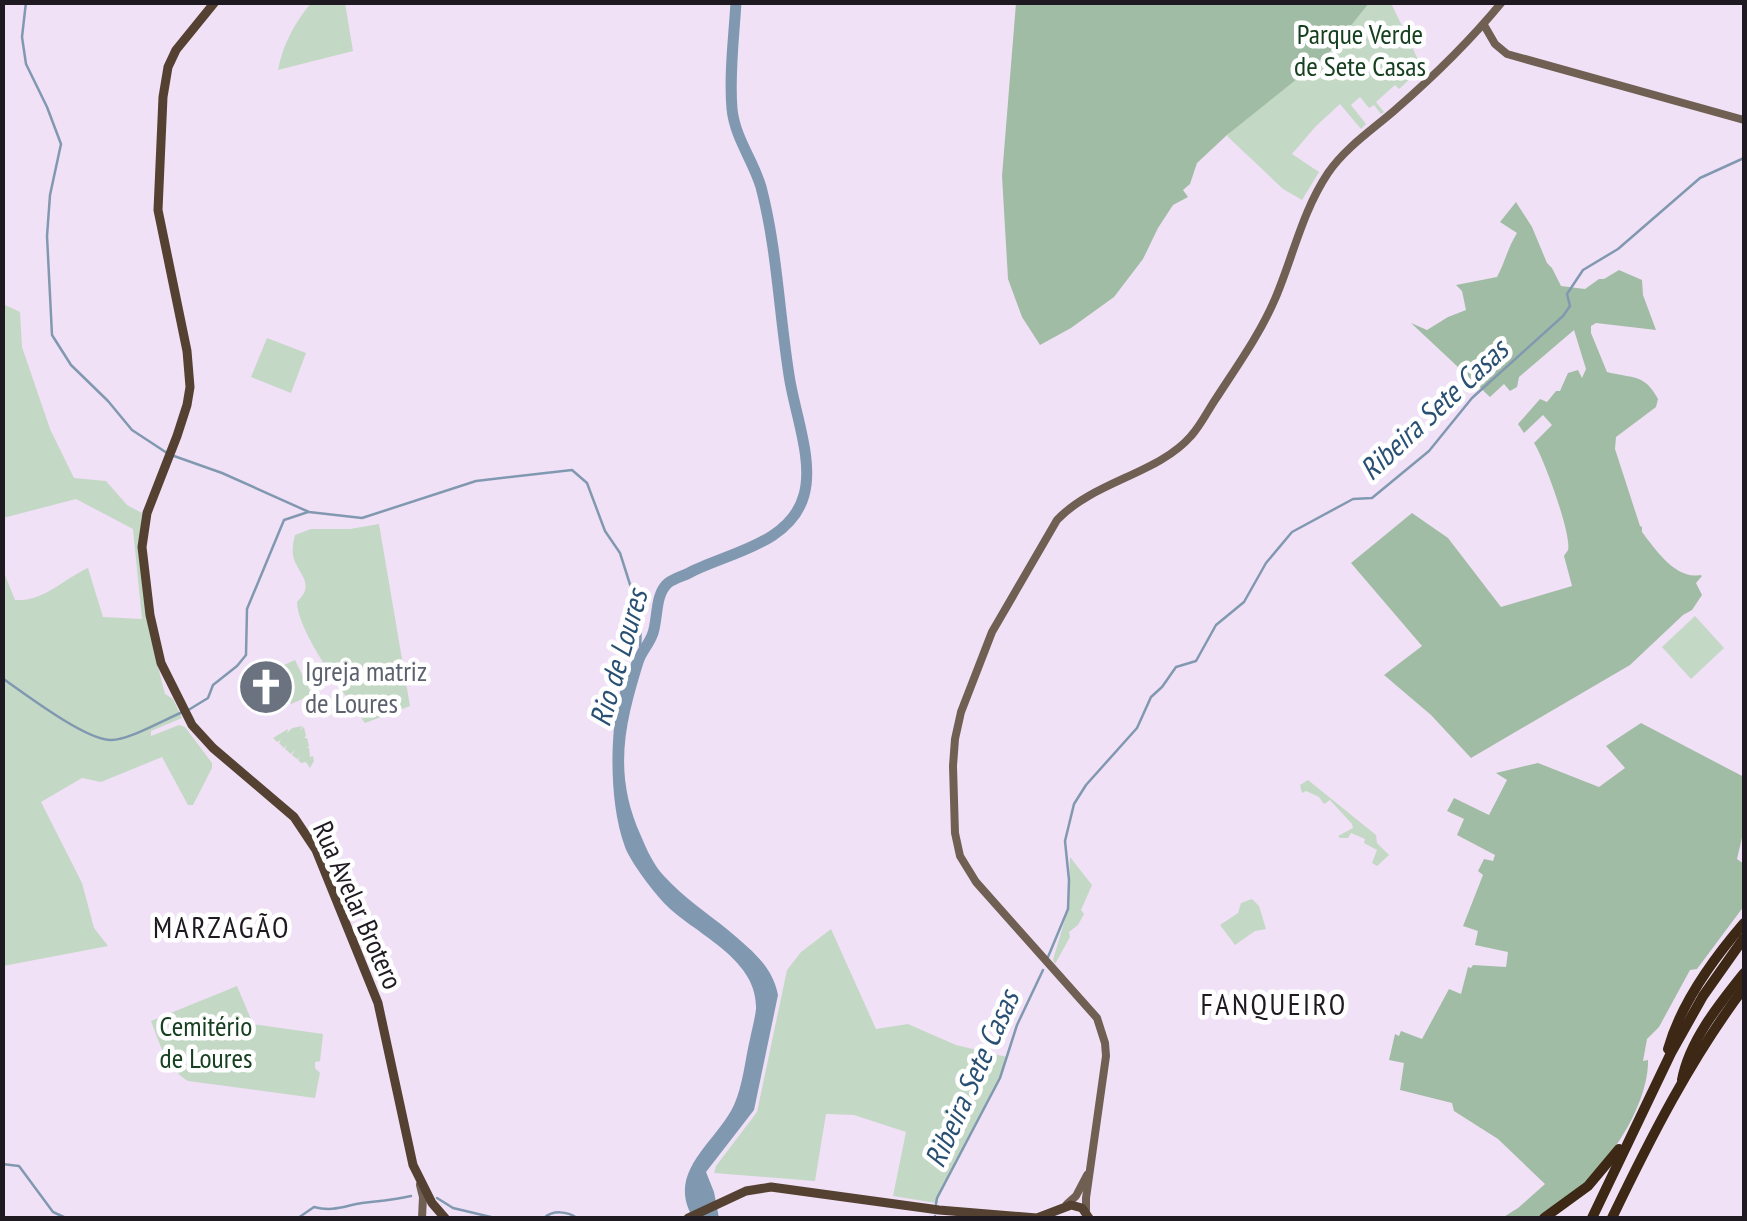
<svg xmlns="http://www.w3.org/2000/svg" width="1747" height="1221" font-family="'PT Sans Narrow',sans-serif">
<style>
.green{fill:#c4d8c6}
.forest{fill:#a1bca4}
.water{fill:#8199b0}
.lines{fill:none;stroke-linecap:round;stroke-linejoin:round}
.stream{stroke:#8199b0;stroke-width:2.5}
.river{stroke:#8199b0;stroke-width:11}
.secondary{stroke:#706053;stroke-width:8}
.primary{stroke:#554132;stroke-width:9}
.highway{stroke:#3d2816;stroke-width:10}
.labels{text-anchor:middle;stroke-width:9;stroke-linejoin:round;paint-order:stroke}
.park-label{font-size:28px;fill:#164020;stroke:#fff}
.worship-label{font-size:28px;fill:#5b616d;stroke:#fff;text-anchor:start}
.street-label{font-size:28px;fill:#1f1921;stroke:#fff}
.water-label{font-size:30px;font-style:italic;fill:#295073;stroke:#fff}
.neighbourhood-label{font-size:30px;letter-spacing:2.5px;fill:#1f1921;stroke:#fff}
</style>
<rect width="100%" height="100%" fill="#f1e1f7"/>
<g class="green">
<path d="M311 3H345L353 51 278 70C283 43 295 23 311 3Z"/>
<polygon points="1340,3 1391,3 1422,68 1399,89 1395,85 1376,102 1384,112 1381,114 1374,105 1369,108 1360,97 1351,105 1366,124 1361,129 1340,104 1316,126 1292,154 1319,172 1302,200 1283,189 1227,136 1296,45"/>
<path d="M2 288 5 305 20 312 22 347 50 429 74 478 106 481 127 505 142 513 139 552 150 635 165 694 173 699 182 718 151 731V736L179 725 185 727 212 763V768L193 805H188L162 757 101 782 82 778 41 802 82 883 94 928 108 946 3 966V570L15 600C44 602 63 579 88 568L103 617 142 619 133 529 76 499 3 518Z"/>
<polygon points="267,338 306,353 291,393 251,377"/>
<path d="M379 524 410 706 365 723C346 695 298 634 297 602 314 586 302 577 295 562 291 553 293 543 295 535L311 529H350Z"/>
<polygon points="1695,616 1724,648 1691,679 1662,647"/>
<polygon points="295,660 312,695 291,704 275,669"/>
<polygon points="303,726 300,730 304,727 306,736 304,738 307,738 309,746 307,748 309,748 310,757 313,756 314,761 310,768 306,762 301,763 298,760 300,757 297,759 292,755 295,749 291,754 285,749 287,745 284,748 279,743 281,740 277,742 273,738 288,729 287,733 292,728"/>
<polygon points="1308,780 1376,835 1377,843 1389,855 1377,866 1372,863 1377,850 1364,843 1365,839 1351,833 1348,838 1340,838 1338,836 1353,828 1352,824 1330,800 1324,804 1319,797 1306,791 1302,793 1300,785"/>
<polygon points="1070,857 1092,885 1081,910 1084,914 1078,925 1069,932 1070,937 1055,964 1053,960 1068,909"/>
<polygon points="1252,899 1259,906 1266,929 1255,931 1235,945 1220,925 1238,913 1241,903"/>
<polygon points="831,929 876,1029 908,1024 956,1045 1007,1057 1000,1078 936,1203 893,1196 906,1132 854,1115 826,1114 815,1181 714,1173 716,1166 757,1112 787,970 801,952"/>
<path d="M237 986 253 1024 323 1034 320 1061 315 1062V1068L320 1073 315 1098 188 1081C166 1068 160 1044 151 1021Z"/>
</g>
<g class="forest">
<polygon points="1016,3 1016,2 1369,3 1328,54 1227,135 1197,163 1190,184 1183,190 1188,197 1173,205 1158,228 1143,259 1114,297 1071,328 1040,345 1022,317 1008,279 1002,176"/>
<path d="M1516 202 1532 227 1547 263 1552 268 1561 286 1585 289 1599 279H1604L1619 270 1642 280 1643 295 1656 330 1596 323 1591 326V333L1607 372C1634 379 1644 373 1658 399L1656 407 1616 437 1615 449 1640 526 1642 527V532C1655 549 1676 580 1700 575L1702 576 1696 583 1702 595 1692 610 1683 615 1630 665 1471 758 1431 715 1384 675 1422 646 1351 563 1412 513 1448 538 1501 607 1572 586 1564 556C1565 554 1567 552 1568 550 1572 535 1543 456 1534 443L1552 425 1543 415 1524 433 1518 424 1540 399 1547 402 1556 391H1560L1568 373 1578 370 1582 378 1586 369 1574 330 1519 377 1517 387 1510 391 1504 384 1490 397 1411 323 1427 330 1448 317 1466 310 1462 291 1456 285 1497 277C1505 262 1508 247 1517 233L1500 222Z"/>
<path d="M1641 723 1744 777V829L1737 859 1744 864V906L1697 969 1690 970 1659 1027 1647 1039 1643 1061 1648 1060C1649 1114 1590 1194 1540 1216 1529 1221 1514 1218 1502 1218L1518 1208 1545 1184 1498 1139 1454 1111 1452 1103 1400 1090 1404 1063 1389 1060 1395 1034 1399 1036 1401 1031 1422 1039 1449 989 1461 994 1468 967 1471 968 1473 965 1506 967 1508 952 1475 945 1478 931 1463 926 1483 875 1478 871 1484 859 1493 861 1495 855 1457 835 1464 819 1447 811 1454 798 1489 815 1507 780 1496 773 1538 763 1599 787 1625 768 1606 746Z"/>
</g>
<path class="water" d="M635 654 645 658C625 722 612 772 641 836 647 850 653 864 664 876 682 896 707 913 728 930 751 950 772 965 778 995L754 1110 706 1172 714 1192 719 1218H693C665 1171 717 1142 734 1105 743 1085 745 1060 750 1039 752 1029 755 1018 756 1009 758 958 694 934 664 903 653 891 631 863 625 847 610 806 610 747 617 704 620 687 629 670 635 654Z"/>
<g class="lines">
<g class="stream">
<polyline points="26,2 22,37 26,64 47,107 61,144 50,195 47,236 52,335 71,365 108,401 132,430 167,453"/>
<polyline points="174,456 222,473 309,512 362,518 476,481 572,470 587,483 605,531 620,553 641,619 640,653"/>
<path d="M2 678C25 694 84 739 110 740 128 741 165 719 183 712"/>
<polyline points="190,709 208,698 213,685 237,666 246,655 247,609 284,520 308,512"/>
<polyline points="1048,957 1068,909 1069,880 1065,841 1074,804 1086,785 1137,728 1151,697 1162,687 1176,667 1196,661 1216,625 1244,602 1266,563 1292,532 1353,499 1372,498 1429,451 1472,398 1563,316 1570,306 1567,294 1583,270 1618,249 1700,178 1744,158"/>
<polyline points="2,1164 19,1166 53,1212 66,1218"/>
<polyline points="437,1198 453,1208 495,1218"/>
<polyline points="936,1204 937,1198 1000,1078 1017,1025 1043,970"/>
<path d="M298 1218 314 1207C333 1212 344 1206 362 1203 379 1201 394 1200 411 1196"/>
<path d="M544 1218C553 1210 567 1211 577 1218"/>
<polyline points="935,1218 935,1216"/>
</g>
<path class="river" d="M636 666C641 651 649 645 653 633 658 618 655 594 668 583 673 579 683 576 689 573 727 553 791 544 804 495 814 460 794 411 789 375 779 312 777 248 761 187 753 160 735 138 732 109 729 74 734 37 736 2"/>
<g class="secondary">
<polyline points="1484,25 1495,44 1507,54 1744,120"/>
<polyline points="420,1185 423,1197 422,1218"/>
<polyline points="1067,1204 1076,1196 1087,1175"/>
<path d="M1086 1212V1198L1106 1056 1105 1043 1097 1018 976 882 960 856 955 833 953 766 955 739 961 712 992 632 1057 520C1094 481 1158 474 1191 436 1201 425 1208 410 1217 397 1237 366 1260 334 1275 299 1293 257 1302 212 1328 173 1345 148 1372 130 1395 110 1433 77 1470 41 1502 2"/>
</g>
<g class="primary">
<polyline points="215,2 176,50 168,67 163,97 158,210 187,351 190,387 187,405 177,436 147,513 142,547 150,615 161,663 192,725 213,748 294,817 316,850 378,1003 413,1165 432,1203 445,1218"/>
<polyline points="688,1218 746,1191 771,1187 939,1210 1037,1218 1071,1205 1082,1208 1089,1218"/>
</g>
<g class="highway">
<path d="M1668 1049C1681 1003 1713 959 1744 923"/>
<path d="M1682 1080C1689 1041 1720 1003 1744 973"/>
<polyline points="1544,1218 1588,1186 1619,1149"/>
<polyline points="1592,1218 1671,1053 1703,996 1744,938"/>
<path d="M1612 1218C1650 1139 1691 1058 1744 988"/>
</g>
</g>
<defs>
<g id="church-disc" transform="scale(2.875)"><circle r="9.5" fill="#6b7280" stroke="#fff"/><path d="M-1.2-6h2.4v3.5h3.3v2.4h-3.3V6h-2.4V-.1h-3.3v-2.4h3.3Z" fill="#fff"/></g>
</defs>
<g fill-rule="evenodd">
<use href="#church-disc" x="266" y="687"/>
</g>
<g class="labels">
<g class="park-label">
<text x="1360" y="44">Parque Verde<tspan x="1360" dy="32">de Sete Casas</tspan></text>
<text x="206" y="1036">Cemitério<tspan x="206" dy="32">de Loures</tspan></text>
</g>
<g class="worship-label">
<text x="305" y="681">Igreja matriz<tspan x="305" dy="32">de Loures</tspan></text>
</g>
<g class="street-label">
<text transform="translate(358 905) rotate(66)" y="10">Rua Avelar Brotero</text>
</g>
<g class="water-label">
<text transform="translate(1434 410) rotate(-43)" y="10">Ribeira Sete Casas</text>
<text transform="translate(619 658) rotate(-74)" y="10">Rio de Loures</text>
<text transform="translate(972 1079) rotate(-66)" y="10">Ribeira Sete Casas</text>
</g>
<g class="neighbourhood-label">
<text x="222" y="938">MARZAGÃO</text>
<text x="1274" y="1015">FANQUEIRO</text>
</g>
</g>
<rect width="1747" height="1221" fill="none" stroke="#1f1921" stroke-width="10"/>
</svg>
